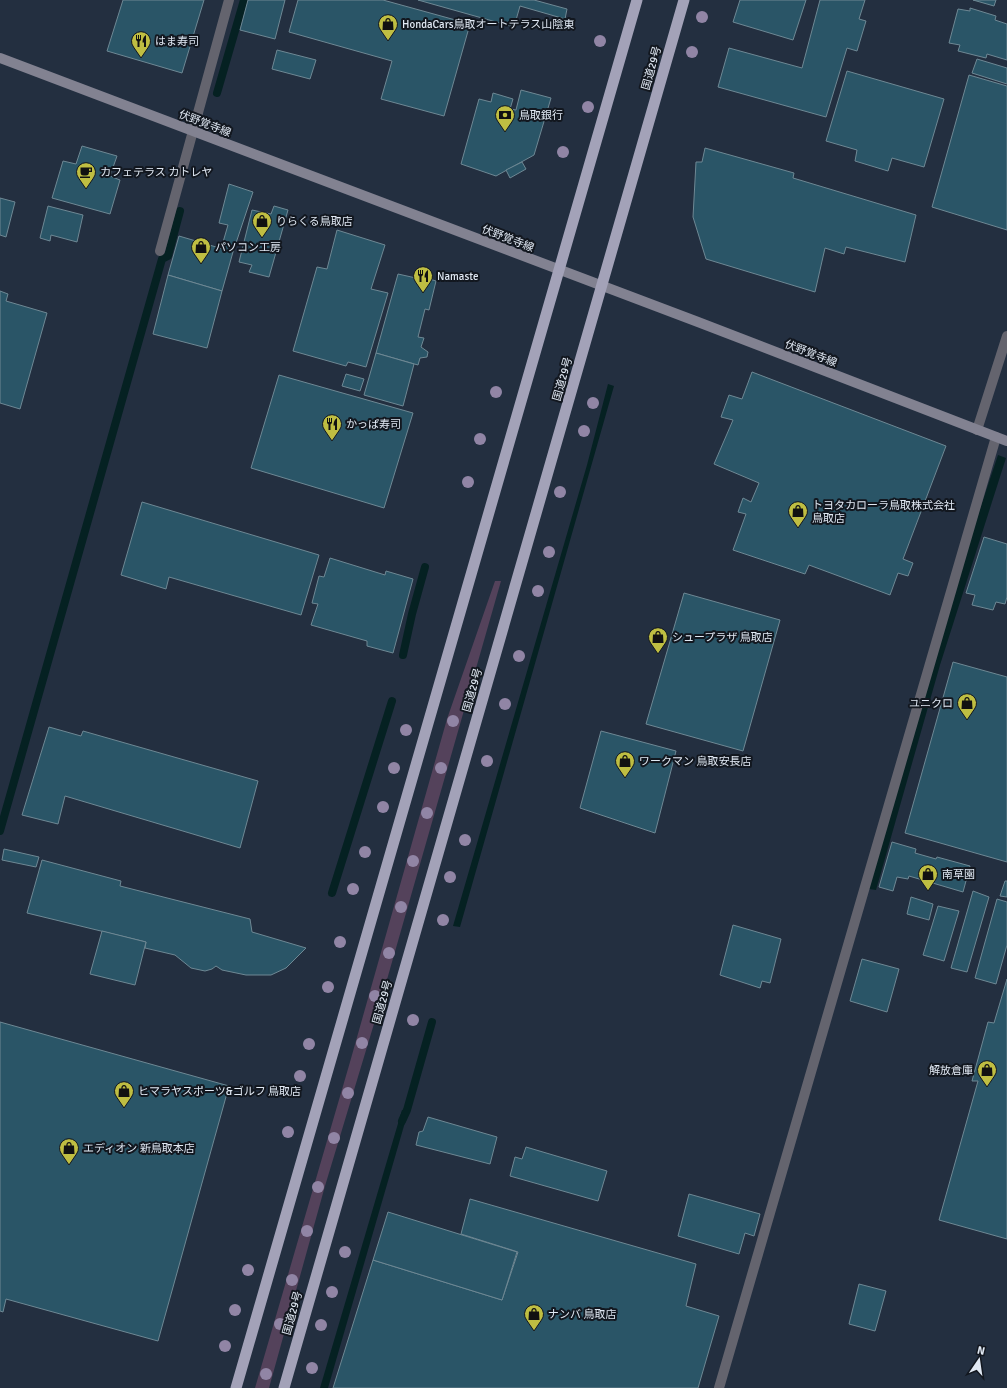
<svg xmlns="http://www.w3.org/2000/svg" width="1007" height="1388" font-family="Signika,'Noto Sans JP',sans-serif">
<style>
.green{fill:#54425b}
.water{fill:#052122}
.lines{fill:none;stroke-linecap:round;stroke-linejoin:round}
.stream{stroke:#052122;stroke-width:8}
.building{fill:#2a5567;stroke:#6e8894}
.minor{stroke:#64646e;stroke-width:10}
.secondary{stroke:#828291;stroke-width:10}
.trunk{stroke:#a3a2b8;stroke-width:11}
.tree{fill:#9185a5}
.labels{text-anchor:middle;stroke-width:4;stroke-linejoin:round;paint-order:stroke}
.poi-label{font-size:11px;fill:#e1e9f4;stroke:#12171f;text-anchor:start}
.street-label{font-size:11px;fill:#e1e9f4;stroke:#12171f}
</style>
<rect width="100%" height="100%" fill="#232f40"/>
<polygon class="green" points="495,581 501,581 380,1004 325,1186 269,1388 255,1388 350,1062 447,719"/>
<g class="water">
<polygon points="608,384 614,386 460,927 453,926 587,465"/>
<polygon points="998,455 1006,458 940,665 876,890 869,889 959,572"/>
<polygon points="402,1110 408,1112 328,1388 320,1388"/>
</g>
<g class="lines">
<g class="stream">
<polyline points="217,93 244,0"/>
<polyline points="403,655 412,614 425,567"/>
<polyline points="0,831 162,259 168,256 180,211"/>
<polyline points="332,893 392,701"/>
<polyline points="402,1121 407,1110 432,1022"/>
</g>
</g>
<g class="building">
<polygon points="123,0 204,0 182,73 107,51"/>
<polygon points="248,0 285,0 275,39 240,30"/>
<polygon points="298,0 383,0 470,24 444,116 381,99 392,61 289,32"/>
<polygon points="418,0 534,0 567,9 565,19 520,6 514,27"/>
<polygon points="740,0 806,0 793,40 733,22"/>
<polygon points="820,0 865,0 859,19 866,21 857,51 847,48 826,117 718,87 729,48 802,68"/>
<polygon points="973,0 996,0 994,6"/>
<polygon points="970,8 996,16 995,20 1007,24 1007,60 987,54 986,58 958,51 960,45 949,43 958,9 970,11"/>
<polygon points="277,50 316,60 310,79 272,69"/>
<polygon points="977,59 1007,68 1007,84 972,73"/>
<polygon points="847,71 944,99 924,167 892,158 888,171 855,161 857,150 826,141"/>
<polygon points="969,75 1007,86 1007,230 932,207"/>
<polygon points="521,90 551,98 534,155 496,176 461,164 479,99 491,102 493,93 513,99 510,109 516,110"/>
<polygon points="82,146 117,156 110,176 120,180 110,214 52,198 63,161 76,164"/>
<polygon points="705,148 794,173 793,178 916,215 905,262 846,247 844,254 825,248 815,292 706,259 693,217 696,162 702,162"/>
<polygon points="522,162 526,169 510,178 506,170"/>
<polygon points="229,184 253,192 233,252 221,249 228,225 219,223"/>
<polygon points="0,198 15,202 6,237 0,235"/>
<polygon points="48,206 83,215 77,242 51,235 50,241 40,238"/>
<polygon points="274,206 288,210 269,277 249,272 252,265 239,262 252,210 271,214"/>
<polygon points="337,230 385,245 371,289 388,293 366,367 348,362 346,366 293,351 317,267 327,269"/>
<polygon points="179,236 233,252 222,291 168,275"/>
<polygon points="398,274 416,278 416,275 436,281 429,310 425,309 418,337 424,338 421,347 428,352 427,357 420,358 418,365 376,353"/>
<polygon points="168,275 222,291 207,348 153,334"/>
<polygon points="0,291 8,294 6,301 47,313 20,409 0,403"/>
<polygon points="376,353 414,364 403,406 364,395"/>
<polygon points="752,372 946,446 903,559 913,563 908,576 898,573 890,595 809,565 805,574 733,550 746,514 738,512 743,498 751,502 759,483 714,464 733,420 721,417 729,395 742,399"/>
<polygon points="346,374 364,379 360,391 342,386"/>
<polygon points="279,375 413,413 384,508 251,468"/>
<polygon points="142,502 319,555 301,615 169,577 166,589 121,575"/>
<polygon points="984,537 1007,544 1007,597 1005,604 996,602 993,610 972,605 975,595 966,593"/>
<polygon points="330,558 385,575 386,571 413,579 393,653 367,646 367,641 311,625 318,604 312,603 319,576 324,577"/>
<polygon points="684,593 780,620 743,751 646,724"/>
<polygon points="953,662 1007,677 1007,862 905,833"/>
<polygon points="49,727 81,736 83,731 258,781 240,848 65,796 58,824 22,815"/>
<polygon points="601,731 676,751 655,833 580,808"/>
<polygon points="892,842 916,849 915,853 936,859 937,857 970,866 963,892 909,876 908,879 897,877 893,891 879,887"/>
<polygon points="4,849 39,857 36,867 2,860"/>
<polygon points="42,860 121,881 120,886 250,919 252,932 306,948 286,968 271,975 246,975 222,970 216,966 212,969 205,971 191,968 175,955 145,948 146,942 27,913"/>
<polygon points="1005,881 1007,881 1007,897 1000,896"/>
<polygon points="973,891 989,897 967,972 951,968"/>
<polygon points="911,897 933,904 929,920 907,914"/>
<polygon points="997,899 1007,902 1007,945 996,984 975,978"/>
<polygon points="938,906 959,911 944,961 923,955"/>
<polygon points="733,925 781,939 770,983 762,981 760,988 720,975"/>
<polygon points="102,931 146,942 135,985 90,974"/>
<polygon points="862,959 899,969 887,1012 850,1001"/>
<polygon points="1007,979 1007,1239 939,1220 978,1081 972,1081 988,1022 994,1023"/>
<polygon points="0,1022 229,1086 158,1341 6,1299 3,1312 0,1311"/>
<polygon points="428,1117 497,1137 490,1164 416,1145 419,1132 423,1131"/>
<polygon points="526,1147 607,1171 598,1201 510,1176 515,1157 522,1159"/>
<polygon points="689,1194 760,1214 754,1236 745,1233 739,1254 678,1236"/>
<polygon points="470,1199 696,1264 686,1306 719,1316 698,1388 333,1388 373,1260 502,1300 518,1252 461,1234"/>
<polygon points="388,1212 517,1252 502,1300 373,1260"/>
<polygon points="859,1284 886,1291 875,1331 849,1324"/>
</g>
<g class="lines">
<g class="minor">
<polyline points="160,251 229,0"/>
<polyline points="977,430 1007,336"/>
<polyline points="719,1388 996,437"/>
</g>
<polyline class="secondary" points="0,58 698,322 1007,441"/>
<g class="trunk">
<polyline points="236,1388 637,0"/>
<polyline points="284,1388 684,0"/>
</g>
</g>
<g class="tree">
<circle cx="702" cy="17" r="6"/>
<circle cx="600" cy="41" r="6"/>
<circle cx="692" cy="52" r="6"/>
<circle cx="588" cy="107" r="6"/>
<circle cx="563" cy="152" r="6"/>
<circle cx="496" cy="392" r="6"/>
<circle cx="593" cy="403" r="6"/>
<circle cx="584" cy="431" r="6"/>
<circle cx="480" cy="439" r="6"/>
<circle cx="468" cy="482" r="6"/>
<circle cx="560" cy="492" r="6"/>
<circle cx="549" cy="552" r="6"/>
<circle cx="538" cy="591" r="6"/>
<circle cx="519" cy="656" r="6"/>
<circle cx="505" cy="704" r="6"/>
<circle cx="453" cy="721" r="6"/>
<circle cx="406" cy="730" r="6"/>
<circle cx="487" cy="761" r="6"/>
<circle cx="394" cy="768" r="6"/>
<circle cx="441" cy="768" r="6"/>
<circle cx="383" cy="807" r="6"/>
<circle cx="427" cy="813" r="6"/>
<circle cx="465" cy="840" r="6"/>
<circle cx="365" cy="852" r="6"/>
<circle cx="413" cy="861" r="6"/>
<circle cx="450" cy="877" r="6"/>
<circle cx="353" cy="889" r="6"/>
<circle cx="401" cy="907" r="6"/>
<circle cx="443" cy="920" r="6"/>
<circle cx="340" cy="942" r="6"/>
<circle cx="389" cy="953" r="6"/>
<circle cx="328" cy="987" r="6"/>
<circle cx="375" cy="996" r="6"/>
<circle cx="413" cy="1020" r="6"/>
<circle cx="362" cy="1043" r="6"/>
<circle cx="309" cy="1044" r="6"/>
<circle cx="300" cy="1076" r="6"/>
<circle cx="348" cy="1093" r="6"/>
<circle cx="288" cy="1132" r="6"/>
<circle cx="334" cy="1138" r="6"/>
<circle cx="318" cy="1187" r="6"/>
<circle cx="307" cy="1231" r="6"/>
<circle cx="345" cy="1252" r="6"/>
<circle cx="248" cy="1270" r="6"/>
<circle cx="292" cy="1280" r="6"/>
<circle cx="332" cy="1292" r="6"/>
<circle cx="235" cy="1310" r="6"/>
<circle cx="280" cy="1324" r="6"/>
<circle cx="321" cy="1325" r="6"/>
<circle cx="225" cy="1346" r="6"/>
<circle cx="312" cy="1368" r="6"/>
<circle cx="266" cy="1374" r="6"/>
</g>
<defs>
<g id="shop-pin" transform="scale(1)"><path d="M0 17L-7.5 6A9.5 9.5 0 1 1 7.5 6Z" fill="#bfbe42" stroke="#12171f"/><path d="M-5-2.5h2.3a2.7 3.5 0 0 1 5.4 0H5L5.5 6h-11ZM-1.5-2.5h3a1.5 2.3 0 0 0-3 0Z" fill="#111"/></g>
<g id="restaurant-pin" transform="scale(1)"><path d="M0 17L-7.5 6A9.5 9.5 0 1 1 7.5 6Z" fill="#bfbe42" stroke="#12171f"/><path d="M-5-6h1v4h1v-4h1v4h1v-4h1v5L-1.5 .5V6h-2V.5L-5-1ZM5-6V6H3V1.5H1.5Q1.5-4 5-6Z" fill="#111"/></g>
<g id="bank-pin" transform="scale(1)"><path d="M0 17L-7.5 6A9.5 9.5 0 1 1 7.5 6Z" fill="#bfbe42" stroke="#12171f"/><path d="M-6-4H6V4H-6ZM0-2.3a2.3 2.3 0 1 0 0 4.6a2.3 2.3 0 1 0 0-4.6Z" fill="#111"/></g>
<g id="cafe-pin" transform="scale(1)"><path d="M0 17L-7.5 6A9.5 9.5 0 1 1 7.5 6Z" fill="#bfbe42" stroke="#12171f"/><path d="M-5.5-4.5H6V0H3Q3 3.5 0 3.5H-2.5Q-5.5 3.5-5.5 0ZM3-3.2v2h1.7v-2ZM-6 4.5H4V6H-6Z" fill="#111"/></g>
</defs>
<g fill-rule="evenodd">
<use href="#shop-pin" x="388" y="24"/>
<use href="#restaurant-pin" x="141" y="41"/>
<use href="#bank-pin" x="505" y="115"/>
<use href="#cafe-pin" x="86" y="172"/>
<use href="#shop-pin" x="262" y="221"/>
<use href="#shop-pin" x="201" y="247"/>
<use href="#restaurant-pin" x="423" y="276"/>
<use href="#restaurant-pin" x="332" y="424"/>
<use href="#shop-pin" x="798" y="511"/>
<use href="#shop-pin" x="658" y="637"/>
<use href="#shop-pin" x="967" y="703"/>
<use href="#shop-pin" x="625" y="761"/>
<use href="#shop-pin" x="928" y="874"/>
<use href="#shop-pin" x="987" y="1070"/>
<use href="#shop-pin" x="124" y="1091"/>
<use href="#shop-pin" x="69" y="1148"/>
<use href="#shop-pin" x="534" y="1314"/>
</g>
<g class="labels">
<g class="poi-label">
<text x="402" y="28">HondaCars鳥取オートテラス山陰東</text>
<text x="155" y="45">はま寿司</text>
<text x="519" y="119">鳥取銀行</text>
<text x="100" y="176">カフェテラス カトレヤ</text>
<text x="276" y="225">りらくる鳥取店</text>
<text x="215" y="251">パソコン工房</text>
<text x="437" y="280">Namaste</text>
<text x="346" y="428">かっぱ寿司</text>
<text x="812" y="509">トヨタカローラ鳥取株式会社<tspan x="812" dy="13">鳥取店</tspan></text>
<text x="672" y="641">シュープラザ 鳥取店</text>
<text x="953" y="707" text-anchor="end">ユニクロ</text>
<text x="639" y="765">ワークマン 鳥取安長店</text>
<text x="942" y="878">南草園</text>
<text x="973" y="1074" text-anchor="end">解放倉庫</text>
<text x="138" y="1095">ヒマラヤスポーツ&amp;ゴルフ 鳥取店</text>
<text x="83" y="1152">エディオン 新鳥取本店</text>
<text x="548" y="1318">ナンバ 鳥取店</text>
</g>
<g class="street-label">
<text transform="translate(651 68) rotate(-74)" y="4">国道29号</text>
<text transform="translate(205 123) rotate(21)" y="4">伏野覚寺線</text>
<text transform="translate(508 238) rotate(21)" y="4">伏野覚寺線</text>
<text transform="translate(811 353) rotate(21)" y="4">伏野覚寺線</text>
<text transform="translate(562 379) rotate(-74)" y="4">国道29号</text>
<text transform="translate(472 690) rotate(-74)" y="4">国道29号</text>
<text transform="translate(382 1002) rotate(-74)" y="4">国道29号</text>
<text transform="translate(292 1313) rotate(-74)" y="4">国道29号</text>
</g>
</g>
<g transform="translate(979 1360) rotate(13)" stroke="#12171f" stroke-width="3" paint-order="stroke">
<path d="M0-3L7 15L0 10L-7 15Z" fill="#e1e9f4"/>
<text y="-6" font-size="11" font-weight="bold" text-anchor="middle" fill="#e1e9f4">N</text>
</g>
</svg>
